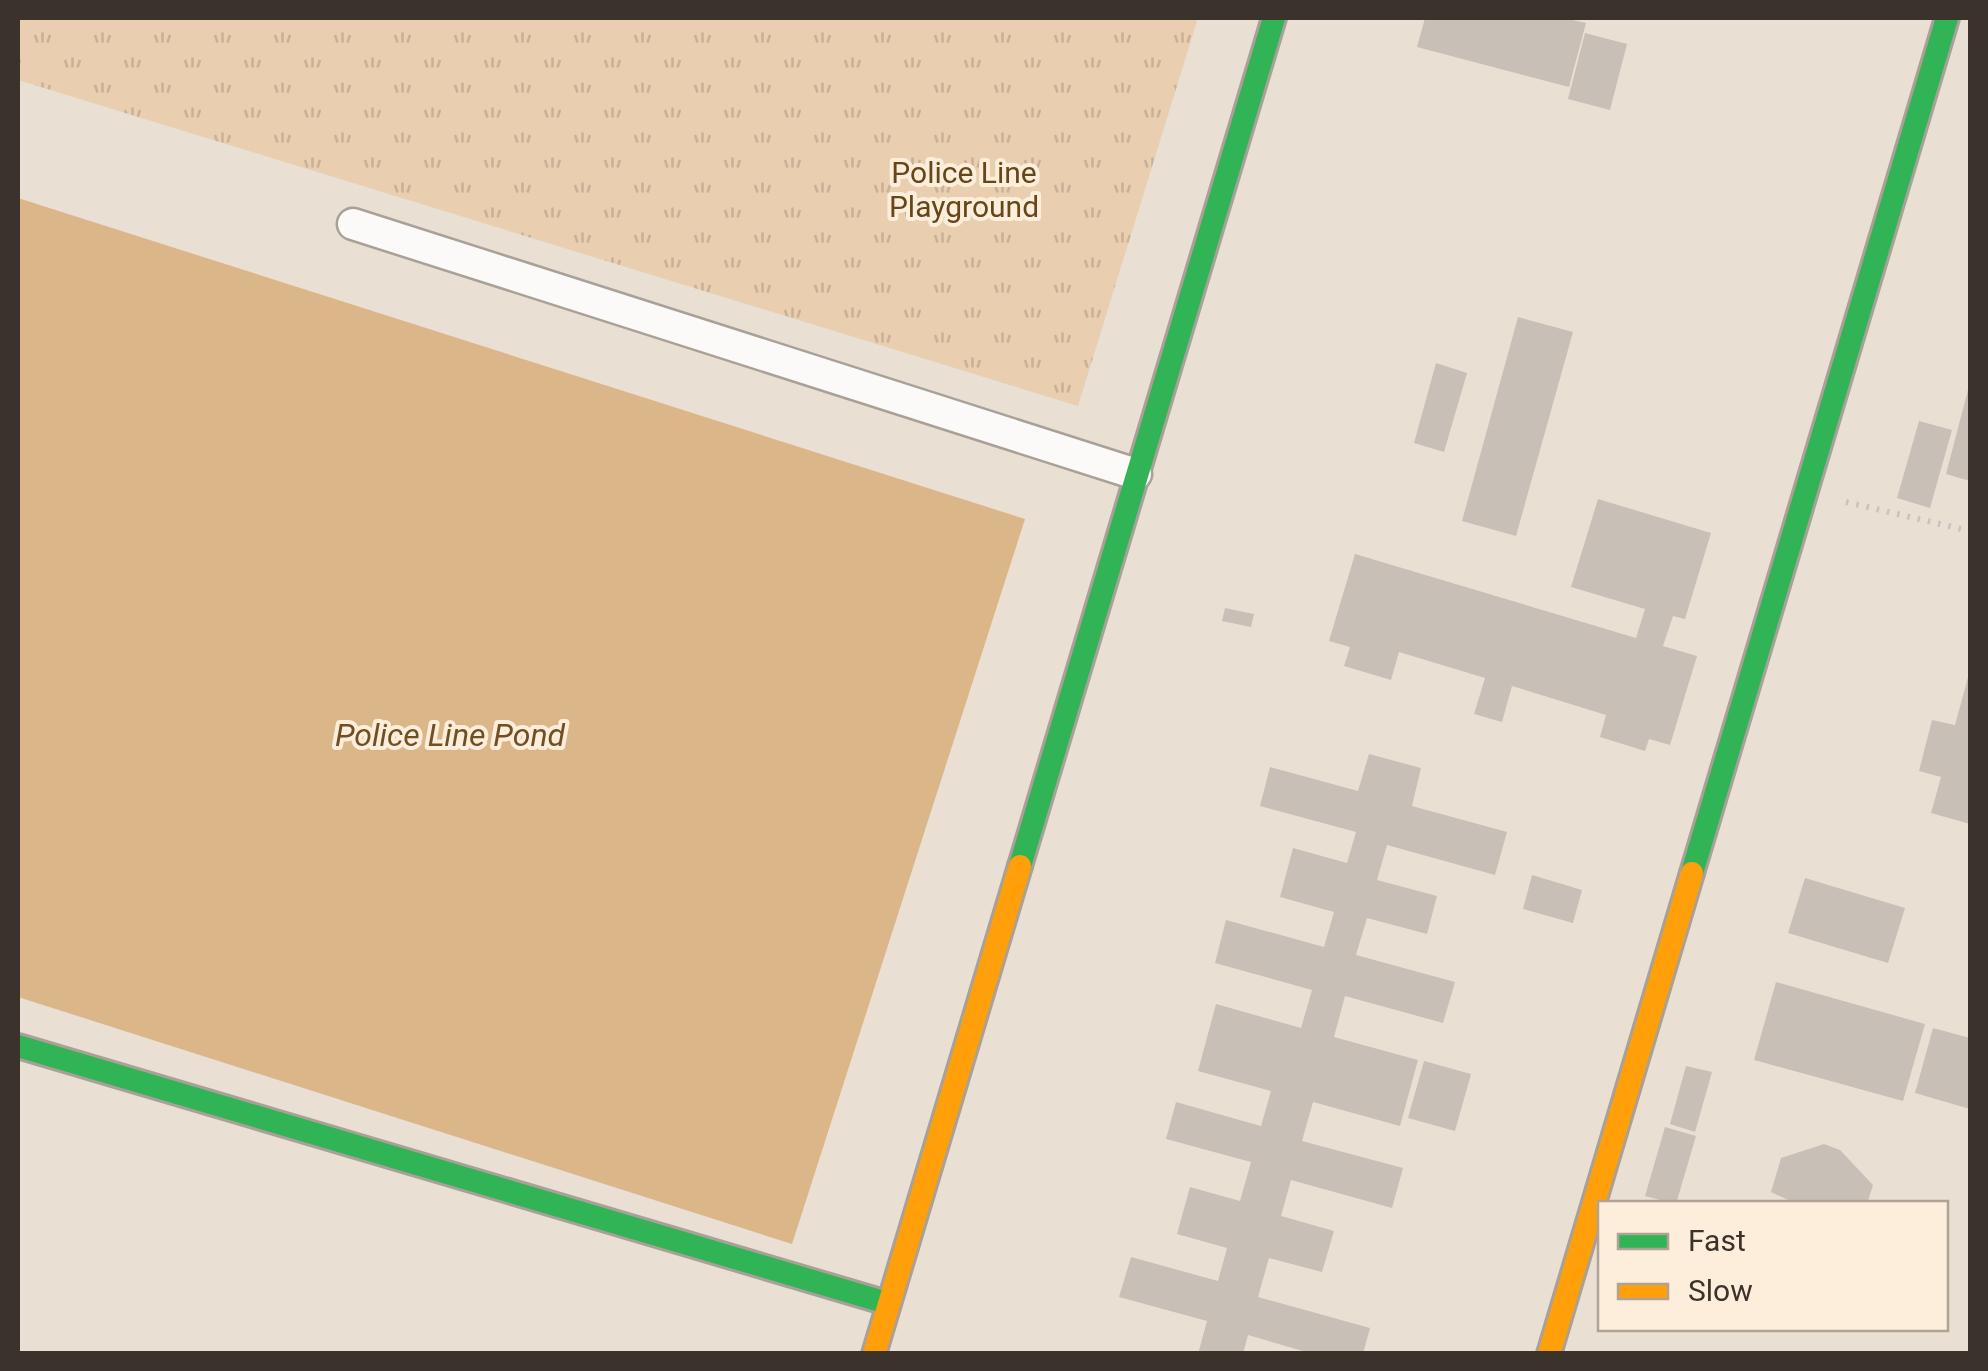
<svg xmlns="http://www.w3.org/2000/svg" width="1988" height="1371" font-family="Roboto,sans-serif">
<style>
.park{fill:url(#park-tufts)}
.water{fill:#dbb689}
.building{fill:#c8c0b6}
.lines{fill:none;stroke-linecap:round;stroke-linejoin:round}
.street-casing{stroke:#a9a198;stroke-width:35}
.fast-casing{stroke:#a9a198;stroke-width:28}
.slow-casing{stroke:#a9a198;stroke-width:28}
.path{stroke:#c9c3bf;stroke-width:6;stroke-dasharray:2.5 8;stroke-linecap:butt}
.street{stroke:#fcfaf8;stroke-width:30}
.fast{stroke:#30b455;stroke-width:22}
.slow{stroke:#ff9f0a;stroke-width:22}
.labels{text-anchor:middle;stroke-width:8;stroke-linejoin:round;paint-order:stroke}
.park-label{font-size:30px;fill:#674619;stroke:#fdeedc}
.water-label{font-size:32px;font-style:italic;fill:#714f23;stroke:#fdeedc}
</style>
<defs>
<pattern id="park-tufts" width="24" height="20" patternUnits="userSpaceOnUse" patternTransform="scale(2.5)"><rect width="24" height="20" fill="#e9ceaf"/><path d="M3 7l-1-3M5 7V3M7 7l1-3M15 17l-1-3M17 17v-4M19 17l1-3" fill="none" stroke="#c9b197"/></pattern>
</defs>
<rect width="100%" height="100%" fill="#eadfd3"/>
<polygon class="park" points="18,18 1198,18 1078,406 18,80"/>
<polygon class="water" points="18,198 1025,519 792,1244 18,997"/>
<g class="building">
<polygon points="1425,18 1563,18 1586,23 1569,87 1417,47"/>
<polygon points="1585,33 1627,44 1610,110 1568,99"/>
<polygon points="1518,317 1573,332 1516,536 1462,521"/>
<polygon points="1436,363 1467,373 1444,452 1414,443"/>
<polygon points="1969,386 1970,386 1970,481 1946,474"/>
<polygon points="1919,421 1952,430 1930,508 1897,498"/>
<polygon points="1598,499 1711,533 1685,619 1673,616 1663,646 1697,656 1670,745 1649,739 1645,751 1600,737 1606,715 1512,686 1502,722 1474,714 1485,678 1399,652 1391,680 1344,666 1350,647 1329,641 1355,554 1636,638 1645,609 1571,587"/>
<polygon points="1225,608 1254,614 1251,627 1222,621"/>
<polygon points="1970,670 1970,824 1931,813 1941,777 1919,771 1932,720 1955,725"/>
<polygon points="1369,754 1421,768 1412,806 1507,832 1495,875 1387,845 1377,880 1437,896 1427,934 1367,918 1356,955 1455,982 1443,1023 1345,996 1334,1037 1418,1060 1400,1126 1313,1102 1302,1141 1403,1168 1392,1208 1291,1180 1281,1216 1334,1231 1322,1272 1269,1258 1258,1297 1370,1328 1363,1354 1313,1354 1248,1335 1243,1354 1198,1354 1207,1321 1119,1297 1131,1257 1218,1281 1227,1248 1177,1234 1190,1187 1240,1201 1251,1162 1166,1139 1176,1102 1261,1126 1271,1091 1198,1071 1216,1004 1301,1028 1312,990 1215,963 1226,920 1324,947 1334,912 1280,897 1293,848 1347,863 1356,832 1260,806 1270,767 1358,791"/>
<polygon points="1532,875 1582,890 1573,923 1523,909"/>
<polygon points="1805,878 1905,908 1888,963 1788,933"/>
<polygon points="1776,982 1925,1024 1903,1101 1754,1060"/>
<polygon points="1933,1028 1970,1038 1970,1109 1915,1093"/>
<polygon points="1424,1061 1471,1074 1455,1131 1408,1118"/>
<polygon points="1686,1066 1712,1072 1695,1132 1670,1124"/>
<polygon points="1665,1127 1696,1136 1676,1204 1645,1196"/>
<polygon points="1824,1144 1840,1150 1873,1185 1867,1204 1797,1204 1771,1192 1781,1158"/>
</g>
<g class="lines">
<g class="street-casing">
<polyline id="street" points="353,224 1136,474"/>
</g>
<g class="fast-casing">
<g id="fast">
<polyline points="1020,866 1274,18"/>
<polyline points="1692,873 1947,18"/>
<polyline points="18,1046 887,1303"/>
</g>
</g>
<g class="slow-casing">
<g id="slow">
<polyline points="874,1354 1020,866"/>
<polyline points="1549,1354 1692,873"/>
</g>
</g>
<polyline class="path" points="1846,502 1970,531"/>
<use href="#street" class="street"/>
<use href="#fast" class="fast"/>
<use href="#slow" class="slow"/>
</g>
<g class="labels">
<g class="park-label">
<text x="964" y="183">Police Line<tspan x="964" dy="34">Playground</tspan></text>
</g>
<g class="water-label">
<text x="450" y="746">Police Line Pond</text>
</g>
</g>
<rect width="1988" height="1371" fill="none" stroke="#3b332b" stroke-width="40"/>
<rect x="1598" y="1201" width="350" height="130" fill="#fdeedc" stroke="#afa395" stroke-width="2.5"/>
<rect x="1618" y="1234" width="50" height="15" fill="#30b455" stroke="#afa395" stroke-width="2.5"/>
<text x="1688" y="1251" font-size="30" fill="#3b332b">Fast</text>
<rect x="1618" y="1284" width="50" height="15" fill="#ff9f0a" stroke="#afa395" stroke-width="2.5"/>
<text x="1688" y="1301" font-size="30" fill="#3b332b">Slow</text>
</svg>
